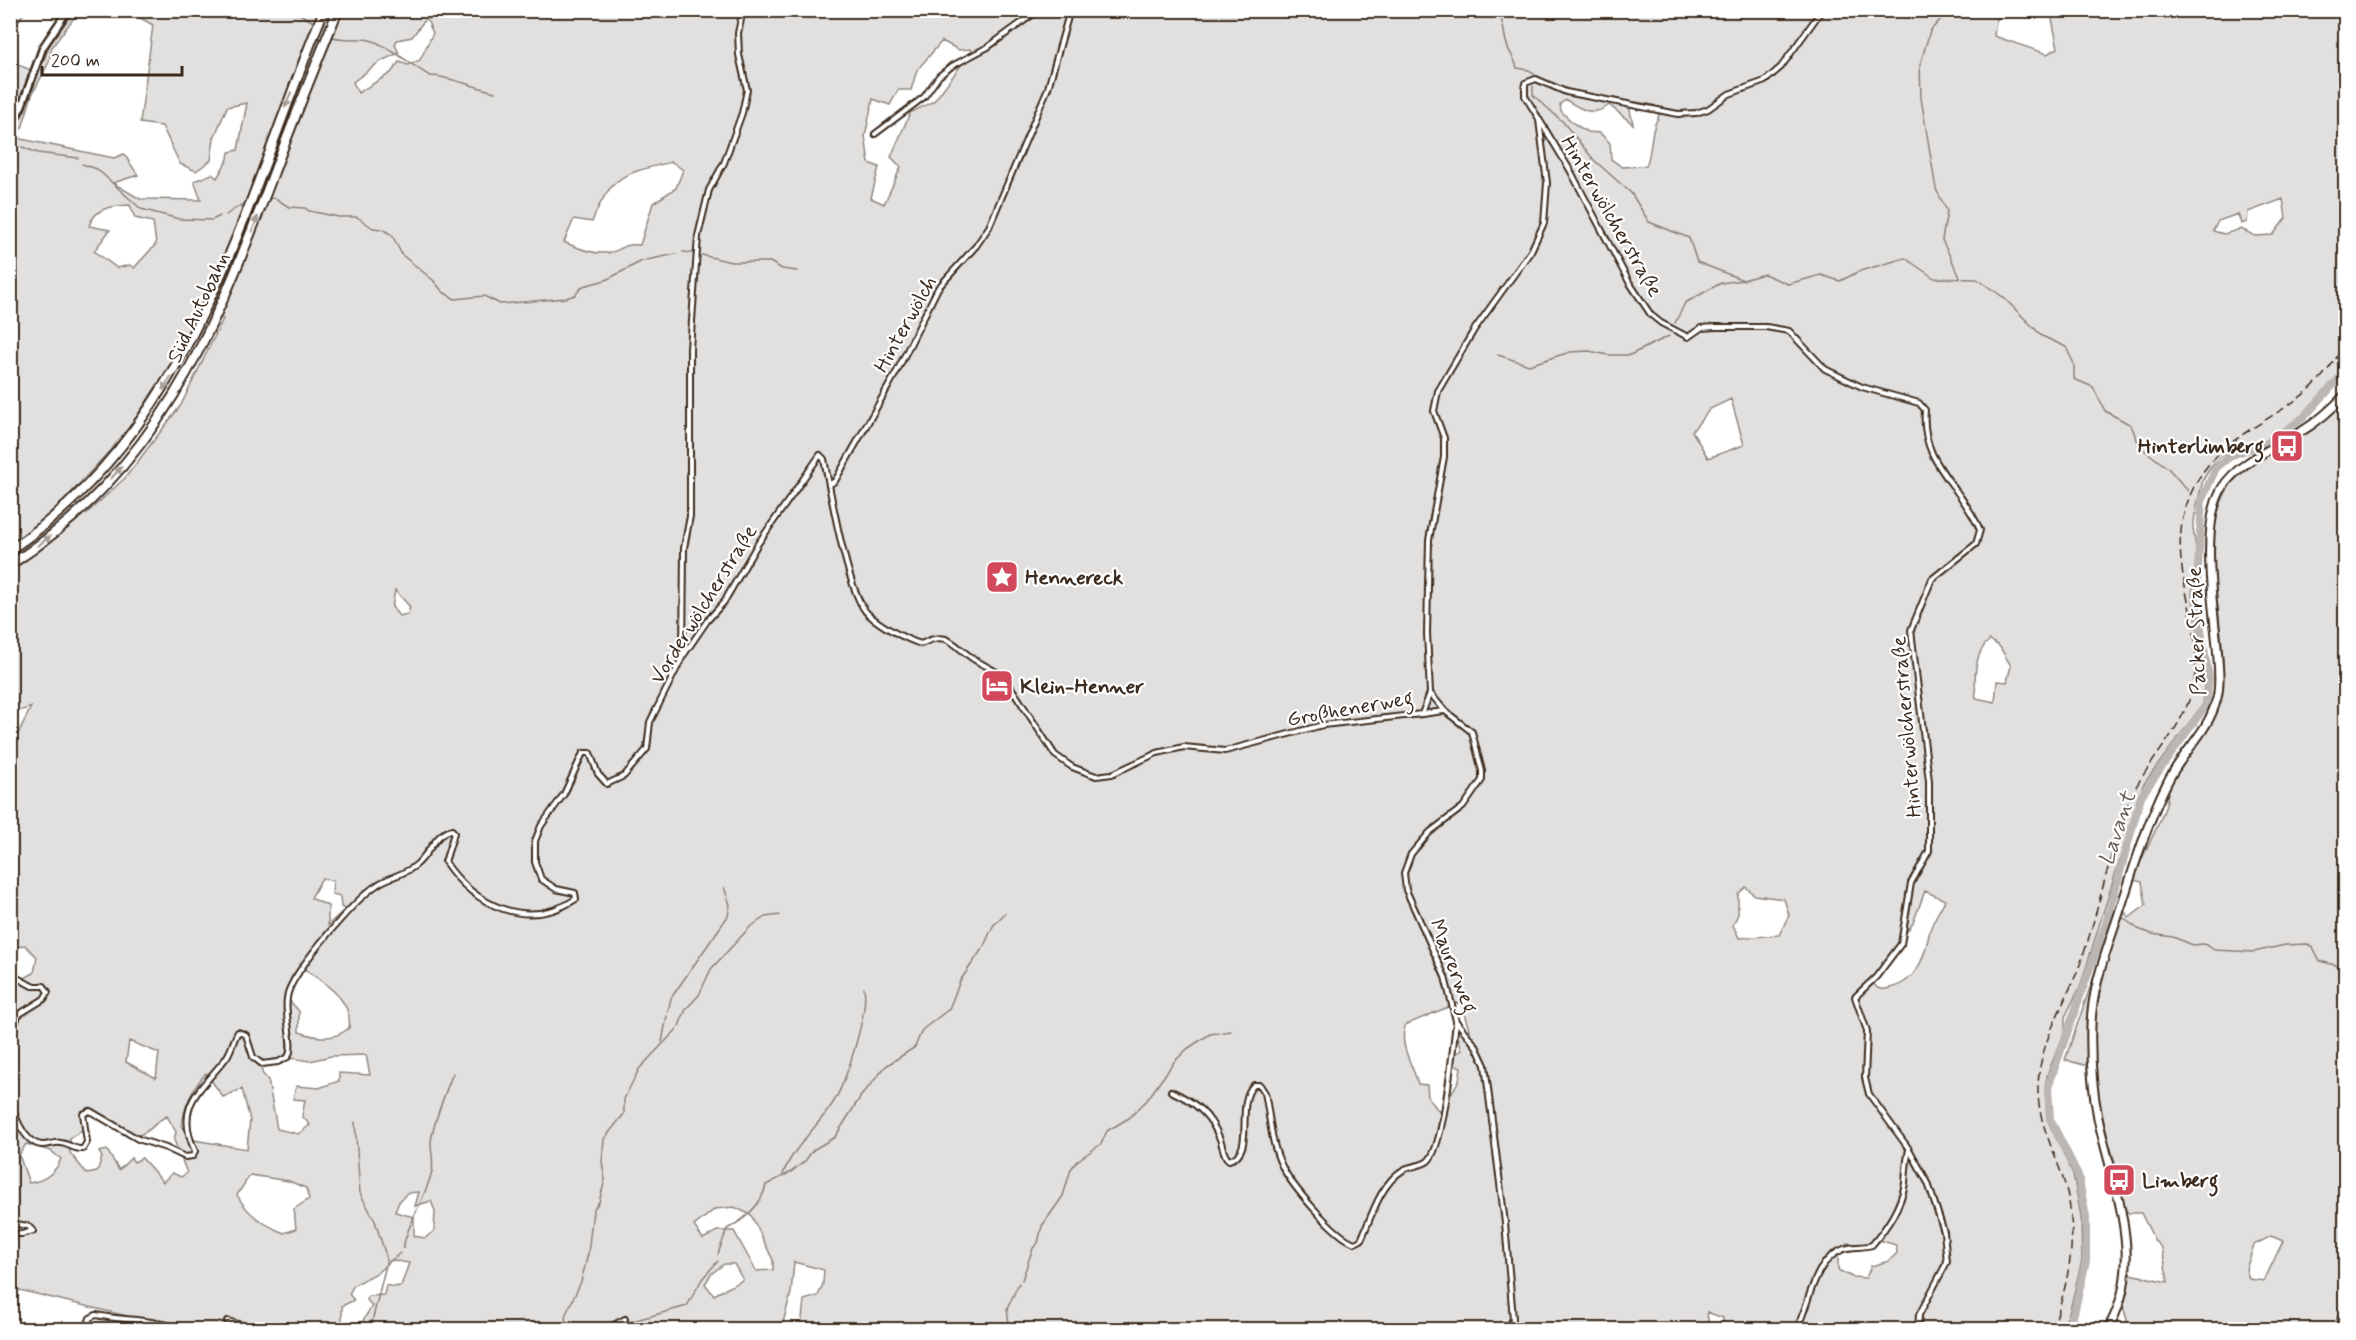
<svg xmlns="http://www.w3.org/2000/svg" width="2356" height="1340" font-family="Mynerve,sans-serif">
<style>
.green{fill:#e2e0de;stroke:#8e857e;stroke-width:1.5;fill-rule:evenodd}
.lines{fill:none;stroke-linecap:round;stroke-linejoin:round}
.stream{stroke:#887e77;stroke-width:1.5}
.river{stroke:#bcb6b3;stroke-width:8}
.minor-casing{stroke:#3b2a1e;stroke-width:8}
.tertiary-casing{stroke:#3b2a1e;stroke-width:10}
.primary-casing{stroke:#3b2a1e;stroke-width:11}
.motorway-casing{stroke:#3b2a1e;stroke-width:12}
.minor{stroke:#fff;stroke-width:4}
.tertiary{stroke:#fff;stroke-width:5}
.primary{stroke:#fff;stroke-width:7}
.motorway{stroke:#fff;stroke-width:8}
.rail{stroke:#3b2a1e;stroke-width:1.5;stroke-dasharray:9 4.5;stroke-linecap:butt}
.oneway{fill:#a79f9a}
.labels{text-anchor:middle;stroke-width:4.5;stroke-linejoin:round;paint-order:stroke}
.street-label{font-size:21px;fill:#3b2a1e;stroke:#fff}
.poi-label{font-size:21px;font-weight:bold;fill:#3b2a1e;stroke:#fff;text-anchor:start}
.water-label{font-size:22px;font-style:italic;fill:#685b52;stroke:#fff}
</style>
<rect width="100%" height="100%" fill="#fff"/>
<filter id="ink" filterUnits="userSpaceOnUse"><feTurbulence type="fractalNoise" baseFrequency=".0167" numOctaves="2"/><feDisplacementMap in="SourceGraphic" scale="12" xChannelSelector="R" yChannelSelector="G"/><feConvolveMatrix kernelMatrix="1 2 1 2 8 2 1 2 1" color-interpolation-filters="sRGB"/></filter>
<g filter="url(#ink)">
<g class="green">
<polygon points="11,10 25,11 11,34 10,11"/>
<path d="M2004 10 1996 21 1994 36 2047 54 2058 48 2051 14 2048 11H2345V368L2329 390 2299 418 2265 441 2254 442 2245 450 2243 447 2220 457 2209 470 2203 480 2196 509 2193 528 2197 556 2192 594 2205 674 2203 704 2143 785 2080 987 2065 1017V1032L2048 1072 2045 1086 2047 1119 2073 1174 2081 1216 2082 1260 2070 1310 2062 1329H1724L1723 1318 1707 1312 1709 1329H801L804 1300 818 1296 823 1284 824 1270 794 1262 791 1293 781 1330 366 1329 361 1324 372 1306 367 1300 369 1296 384 1295 386 1285 393 1287 401 1286 409 1263 391 1260 377 1273 354 1285 349 1294 354 1300 342 1306V1329H187L167 1321 131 1317 11 1288V1227L15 1222 10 1220 11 977 12 971 21 980 34 973 37 957 25 945 11 949 10 750 31 707 11 714V62L36 72 55 32 71 11H79L52 47 49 62 32 95 22 128 18 132 21 139 114 158 124 154 138 175 113 183 140 199 201 200 194 181 212 174 217 178 228 159 229 152 238 150 247 103 227 107 214 138 211 160 196 171 180 164 162 126 140 123 153 25 128 11ZM426 18 433 33 420 60 408 65 399 62 391 73 358 93 353 82 381 61 399 53 395 45 397 40 412 37ZM942 41 959 50 971 49 972 51 934 101 910 113 891 157 901 167 884 204 871 198 879 167 869 163 865 136 873 99 890 105 898 90H911L917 70ZM1566 100C1581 109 1593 118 1609 105L1633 124 1628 101 1654 105 1659 116C1649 132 1653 149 1646 166L1622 167 1611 159 1610 143 1600 133 1587 132 1573 123 1561 111 1560 104ZM672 162 683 170 676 188 653 203 640 245C621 244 626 248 612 252 596 256 578 248 564 242L574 219 592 222C610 174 626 173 672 162ZM2283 199 2286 218 2273 235 2255 236 2241 229 2224 234 2213 231 2218 221 2238 214 2241 224 2247 222 2248 212ZM130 205 135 218 153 222 156 244 134 268 130 265 117 268 94 251 110 230 89 226C95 207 112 206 130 205ZM199 310 223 319 181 405 125 478 86 514 68 496 127 432 172 362ZM1731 399 1744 445 1708 458 1692 431 1710 409ZM395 590 410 607 408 614 399 616 392 607ZM1990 640 2000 647 2011 666 2007 682 1997 681 1995 702 1976 698C1974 679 1974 652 1990 640ZM322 878 333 881 332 894 340 896 341 907 345 909 328 925V906L311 898ZM1746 887 1754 895 1784 899 1789 915 1779 935 1739 938 1733 925 1738 914V894ZM1925 891 1945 900C1940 910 1933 920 1930 930 1925 955 1919 981 1890 988 1880 991 1876 989 1872 980L1913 923ZM300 966C321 981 354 999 349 1028 334 1041 317 1038 299 1032V1011L285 996 291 978ZM1460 1002 1470 1032 1455 1027 1462 1050 1454 1055V1065L1461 1067 1459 1080 1440 1113 1428 1097 1427 1085 1418 1084C1412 1062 1399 1048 1405 1025ZM129 1041 159 1053 156 1078 126 1062ZM366 1055 370 1075 339 1073V1081L319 1088 296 1086 293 1099 305 1100 302 1116 310 1125 298 1134 277 1129 268 1080 262 1073 260 1059 267 1062 284 1057 310 1061 331 1056ZM206 1073 223 1097 242 1089 250 1120 247 1149 194 1140 182 1126C184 1105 192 1089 206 1073ZM91 1107 112 1123 137 1136C156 1129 153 1122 167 1116L176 1132 174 1140 187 1173 181 1177 172 1173 163 1182 142 1158 134 1162 131 1158 119 1170 107 1150 99 1152 102 1157 97 1172 87 1174 70 1153V1138L83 1130V1111ZM26 1144 51 1151 61 1159C55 1173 45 1181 29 1183L19 1155ZM250 1175 289 1181 306 1188 309 1199 294 1209 296 1229 284 1233C263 1224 249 1216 237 1195ZM419 1192 415 1206 431 1201 435 1211 434 1231 425 1238 414 1236V1217L395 1212 399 1202 407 1193ZM734 1207 751 1215 773 1260V1270L756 1271 734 1231H717L703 1239 694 1226 715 1209ZM1879 1240 1896 1245 1897 1253 1889 1261 1871 1266 1866 1278 1852 1277 1838 1270V1257L1847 1243 1867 1245ZM724 1264H734L743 1280 714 1295 705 1284 711 1274Z"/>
<path d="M2345 398V1329H2126L2128 1324 2123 1306 2130 1274 2168 1282 2162 1248 2155 1241 2141 1213H2129L2124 1209 2119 1179 2129 1169 2116 1167C2107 1134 2097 1101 2094 1068 2088 1014 2105 960 2124 911L2129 918 2146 905 2142 882 2133 880C2142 855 2157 831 2166 805 2168 798 2167 790 2171 783 2191 744 2221 722 2223 674 2225 607 2189 521 2244 468ZM2271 1236 2283 1241 2264 1281 2249 1279 2246 1269 2254 1245Z"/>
<polygon points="2096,970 2088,1025 2088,1066 2065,1060"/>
</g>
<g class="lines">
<g class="stream">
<polyline points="293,10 315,23"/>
<path d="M1497 10C1506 26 1502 30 1507 45 1509 53 1515 58 1517 68L1529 70 1536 76"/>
<polyline points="1941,10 1941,19 1930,31 1920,65 1921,98 1936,189 1947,211 1942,240 1960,277"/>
<path d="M331 36C342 42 359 36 373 41 388 46 415 67 430 76 445 75 477 88 495 92"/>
<polyline points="1533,86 1533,95 1563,122 1594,160 1631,193 1649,222 1689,238 1697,262 1743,280 1764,274 1788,284 1821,275 1840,281 1860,271 1905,258 1934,278 1977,279 2003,297 2042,336 2066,347 2074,364 2074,379 2093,387 2105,411 2131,425 2140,447 2168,468 2188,491"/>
<polyline points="10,138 23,115 50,44 75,10"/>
<polyline points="10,146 17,146"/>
<polyline points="22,147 38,153 78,158"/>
<polyline points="82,164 97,169 141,209 179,219 212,220 220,216"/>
<polyline points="267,199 275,198 289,207 305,208 309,211 339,217 357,217 373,228 382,229 392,235 402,255 433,280 443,292 455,299 484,296 500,304 566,298 575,295 583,286 606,280 642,261 676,254"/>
<polyline points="226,215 247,201"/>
<polyline points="683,252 692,253"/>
<polyline points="702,255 731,262 770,262 782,269 797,271"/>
<polyline points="1675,323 1685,303 1721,283 1743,280"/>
<polyline points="1498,355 1529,365 1570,352 1589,351 1608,355 1630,355 1669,336"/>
<polyline points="2109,914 2114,915"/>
<polyline points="2123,918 2138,929 2152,934 2173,937 2193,945 2204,944 2215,950 2254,952 2285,945 2307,944 2313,947 2320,961 2346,968"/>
<polyline points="668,1012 671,998 728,916 730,905 724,887"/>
<polyline points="679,1026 686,1009 699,995 711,969 750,927 765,917 780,915"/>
<polyline points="662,1042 667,1016"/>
<polyline points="355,1122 360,1193 375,1221 385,1253"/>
<path d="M783 1174C793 1148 815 1129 831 1106 845 1087 869 1011 864 988"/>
<path d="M403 1248C408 1221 426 1198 432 1171 434 1162 431 1152 431 1143 432 1125 446 1091 453 1073"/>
<path d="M718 1254 727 1229C744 1220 762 1205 766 1185L791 1172 805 1161 813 1150 835 1137 861 1096 886 1066 915 1047 922 1030 949 1009 960 981 984 946 993 926 1005 913"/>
<polyline points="386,1265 386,1255"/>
<polyline points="1022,1280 1033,1248 1038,1243 1042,1226 1063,1196 1071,1169 1077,1161 1101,1144 1107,1131 1129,1118 1147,1100 1174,1062 1187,1049 1210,1034 1231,1031"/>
<polyline points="629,1322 687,1306 702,1279 718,1261"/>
<polyline points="370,1330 386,1265 400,1253"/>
<polyline points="567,1330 565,1316 581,1282 588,1254 593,1210 599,1202 605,1180 602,1162 604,1139 624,1114 624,1099 639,1069 677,1029"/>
<polyline points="613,1330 623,1324"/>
<polyline points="1010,1330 1007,1309 1019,1283"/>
</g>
<polyline class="river" points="2067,1330 2074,1313 2086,1261 2086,1217 2078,1175 2050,1119 2048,1087 2106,923 2141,796 2206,705 2209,678 2196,600 2202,499 2216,468 2232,455 2270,442 2304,417 2346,371"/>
<g class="minor-casing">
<g id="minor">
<path d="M1822 10 1781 67 1765 81 1729 94 1708 109 1696 113 1678 114 1566 92 1536 79 1525 83V96L1570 170 1629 282 1651 315 1661 323 1688 337 1701 328 1715 327H1766L1789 331 1825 369 1862 387 1919 403 1925 410C1920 464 1961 485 1980 530L1976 544 1932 579 1911 630 1929 781V851L1911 883 1901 944 1876 977 1855 997 1867 1031 1865 1078 1869 1094 1909 1149 1928 1183 1944 1232 1947 1262 1919 1315 1918 1330"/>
<polyline points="875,134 924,97 939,76 952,66 988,47 1032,15 1051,10"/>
<polyline points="829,485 835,481 896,373 938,288 976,246 989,227 1048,88 1070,10"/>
<polyline points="683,655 684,548 690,516 690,349 698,236 709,190 724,163 742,113 747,90 739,55 738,33 743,10"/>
<polyline points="1430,693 1445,711 1472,732 1482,771 1482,780 1463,807 1430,832 1411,854 1404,873 1406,890 1445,977 1456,1021 1476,1046 1485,1065 1505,1223 1513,1319 1507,1330"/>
<polyline points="1422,714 1444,711"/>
<polyline points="10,974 32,986 44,986 48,992 44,999 18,1015 10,1042"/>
<path d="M1171 1091C1195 1102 1210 1114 1220 1139 1223 1146 1223 1156 1229 1160 1257 1153 1234 1103 1254 1085H1260L1265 1093C1270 1116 1271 1145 1282 1166 1291 1185 1335 1237 1355 1243L1361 1240C1371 1218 1380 1184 1403 1170 1410 1166 1422 1166 1428 1161 1444 1148 1453 1046 1456 1022"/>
<path d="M10 1092C11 1108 22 1143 42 1145 49 1145 55 1142 61 1143 69 1144 75 1150 83 1149L87 1142 83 1114 90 1111 138 1139 166 1148 185 1157 193 1156 195 1151C174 1106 200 1091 226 1058 232 1050 233 1040 238 1032L246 1035 253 1057 262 1064 278 1062 288 1057C296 1045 281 1010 289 990 299 965 354 900 377 885 389 876 406 875 417 864 429 854 436 832 452 830L454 833 445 862C475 906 527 931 576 899L575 893 556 889 541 879 535 862V841L541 826 564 794 583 753H590L598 774 607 784 624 776 647 749 650 722 683 656 707 621 724 602 757 545 820 455 824 459C830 489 848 596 868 614 881 626 905 639 921 644 949 629 953 646 975 660 985 666 995 670 1005 678L1055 755 1072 767 1096 776 1112 774 1157 753 1184 747 1225 751 1323 725 1422 714 1430 693 1427 633 1429 540 1444 457V438L1434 411 1438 391 1474 330 1531 251 1544 223 1547 183 1539 120"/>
<polyline points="10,1223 28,1226 33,1231 22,1234 10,1234"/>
<polyline points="227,1321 262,1330"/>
<polyline points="10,1328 18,1330"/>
<path d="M86 1330 90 1318 96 1315C124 1321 154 1318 180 1330"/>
<polyline points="604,1330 625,1319"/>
<path d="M1796 1330C1810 1305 1812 1260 1844 1249 1853 1246 1862 1248 1872 1245 1887 1227 1901 1207 1905 1183 1906 1172 1906 1161 1909 1150"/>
<polyline points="2338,1330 2346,1297"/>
</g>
</g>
<g class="tertiary-casing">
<polyline id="tertiary" points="10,125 21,108 43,47 68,10"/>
</g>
<g class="primary-casing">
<path id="primary" d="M2107 1330C2148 1262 2113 1188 2098 1118 2092 1087 2090 1057 2091 1025 2092 986 2108 947 2120 910 2134 867 2147 823 2167 783 2181 753 2209 732 2217 698 2221 682 2218 663 2217 646 2213 604 2200 524 2222 488 2240 460 2276 448 2302 431 2319 421 2333 408 2346 394"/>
</g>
<g class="motorway-casing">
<g id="motorway">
<path d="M10 550C195 426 244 204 324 10"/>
<path d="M10 565C157 469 212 337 271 180 292 123 315 67 338 10"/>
</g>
</g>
<use href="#minor" class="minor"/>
<use href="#tertiary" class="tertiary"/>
<use href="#primary" class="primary"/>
<use href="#motorway" class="motorway"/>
<path class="rail" d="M2052 1330C2068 1285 2078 1239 2067 1192 2058 1156 2037 1125 2038 1087 2039 1040 2067 1002 2082 959 2100 906 2110 850 2130 798 2151 755 2190 724 2195 674 2202 608 2161 560 2192 491 2216 438 2269 424 2310 389 2325 375 2336 360 2346 342"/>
</g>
<defs><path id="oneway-solid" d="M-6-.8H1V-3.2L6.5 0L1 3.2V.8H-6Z" transform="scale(1.5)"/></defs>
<g class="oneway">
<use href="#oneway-solid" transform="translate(288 100) rotate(111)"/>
<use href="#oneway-solid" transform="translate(255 224) rotate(-70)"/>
<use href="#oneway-solid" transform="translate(167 383) rotate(121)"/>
<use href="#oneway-solid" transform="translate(116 473) rotate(-48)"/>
<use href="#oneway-solid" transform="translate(44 541) rotate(-38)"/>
</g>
</g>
<defs>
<g id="bus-square" transform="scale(1.725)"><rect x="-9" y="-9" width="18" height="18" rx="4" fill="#d1495b" stroke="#fff"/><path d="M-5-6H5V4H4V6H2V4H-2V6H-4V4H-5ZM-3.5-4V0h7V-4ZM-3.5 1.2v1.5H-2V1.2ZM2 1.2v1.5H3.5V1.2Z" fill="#fff"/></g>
<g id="sight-square" transform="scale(1.725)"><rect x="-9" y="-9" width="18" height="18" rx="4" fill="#d1495b" stroke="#fff"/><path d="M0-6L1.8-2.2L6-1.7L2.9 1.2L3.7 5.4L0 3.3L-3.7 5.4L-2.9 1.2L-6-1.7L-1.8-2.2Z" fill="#fff"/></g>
<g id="hotel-square" transform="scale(1.725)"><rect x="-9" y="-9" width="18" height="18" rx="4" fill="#d1495b" stroke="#fff"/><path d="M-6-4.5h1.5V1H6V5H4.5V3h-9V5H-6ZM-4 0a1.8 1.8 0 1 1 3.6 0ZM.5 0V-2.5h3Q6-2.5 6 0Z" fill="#fff"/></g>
</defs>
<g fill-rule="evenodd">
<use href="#bus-square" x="2287" y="446"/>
<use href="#sight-square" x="1002" y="577"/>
<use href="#hotel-square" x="997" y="686"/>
<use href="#bus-square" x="2119" y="1180"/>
</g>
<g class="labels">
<g class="street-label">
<text transform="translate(1612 216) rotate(60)" y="7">Hinterwölcherstraße</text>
<text transform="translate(198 307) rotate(-65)" y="7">Süd Autobahn</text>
<text transform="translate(905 324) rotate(-61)" y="7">Hinterwölch</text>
<text transform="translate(703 604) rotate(-58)" y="7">Vorderwölcherstraße</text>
<text transform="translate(2196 631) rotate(-92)" y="7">Packer Straße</text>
<text transform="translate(1350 708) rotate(-10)" y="7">Großhenerweg</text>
<text transform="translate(1906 727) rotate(-95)" y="7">Hinterwölcherstraße</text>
<text transform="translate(1454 966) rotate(69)" y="7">Maurerweg</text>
</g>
<g class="poi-label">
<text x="2264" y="453" text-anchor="end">Hinterlimberg</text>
<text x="1025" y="584">Hennereck</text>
<text x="1020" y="693">Klein-Henner</text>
<text x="2142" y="1187">Limberg</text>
</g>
<g class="water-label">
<text transform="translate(2116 828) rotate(-72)" y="8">Lavant</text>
</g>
</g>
<rect width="2356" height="1340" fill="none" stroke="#fff" stroke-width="36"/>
<rect x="18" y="18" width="2320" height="1304" fill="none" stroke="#3b2a1e" stroke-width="2" filter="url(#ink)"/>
<path d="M42 66v9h140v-9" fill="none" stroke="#3b2a1e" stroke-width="3"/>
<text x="51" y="66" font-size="18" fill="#3b2a1e" stroke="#ffffff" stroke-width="4.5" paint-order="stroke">200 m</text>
</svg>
